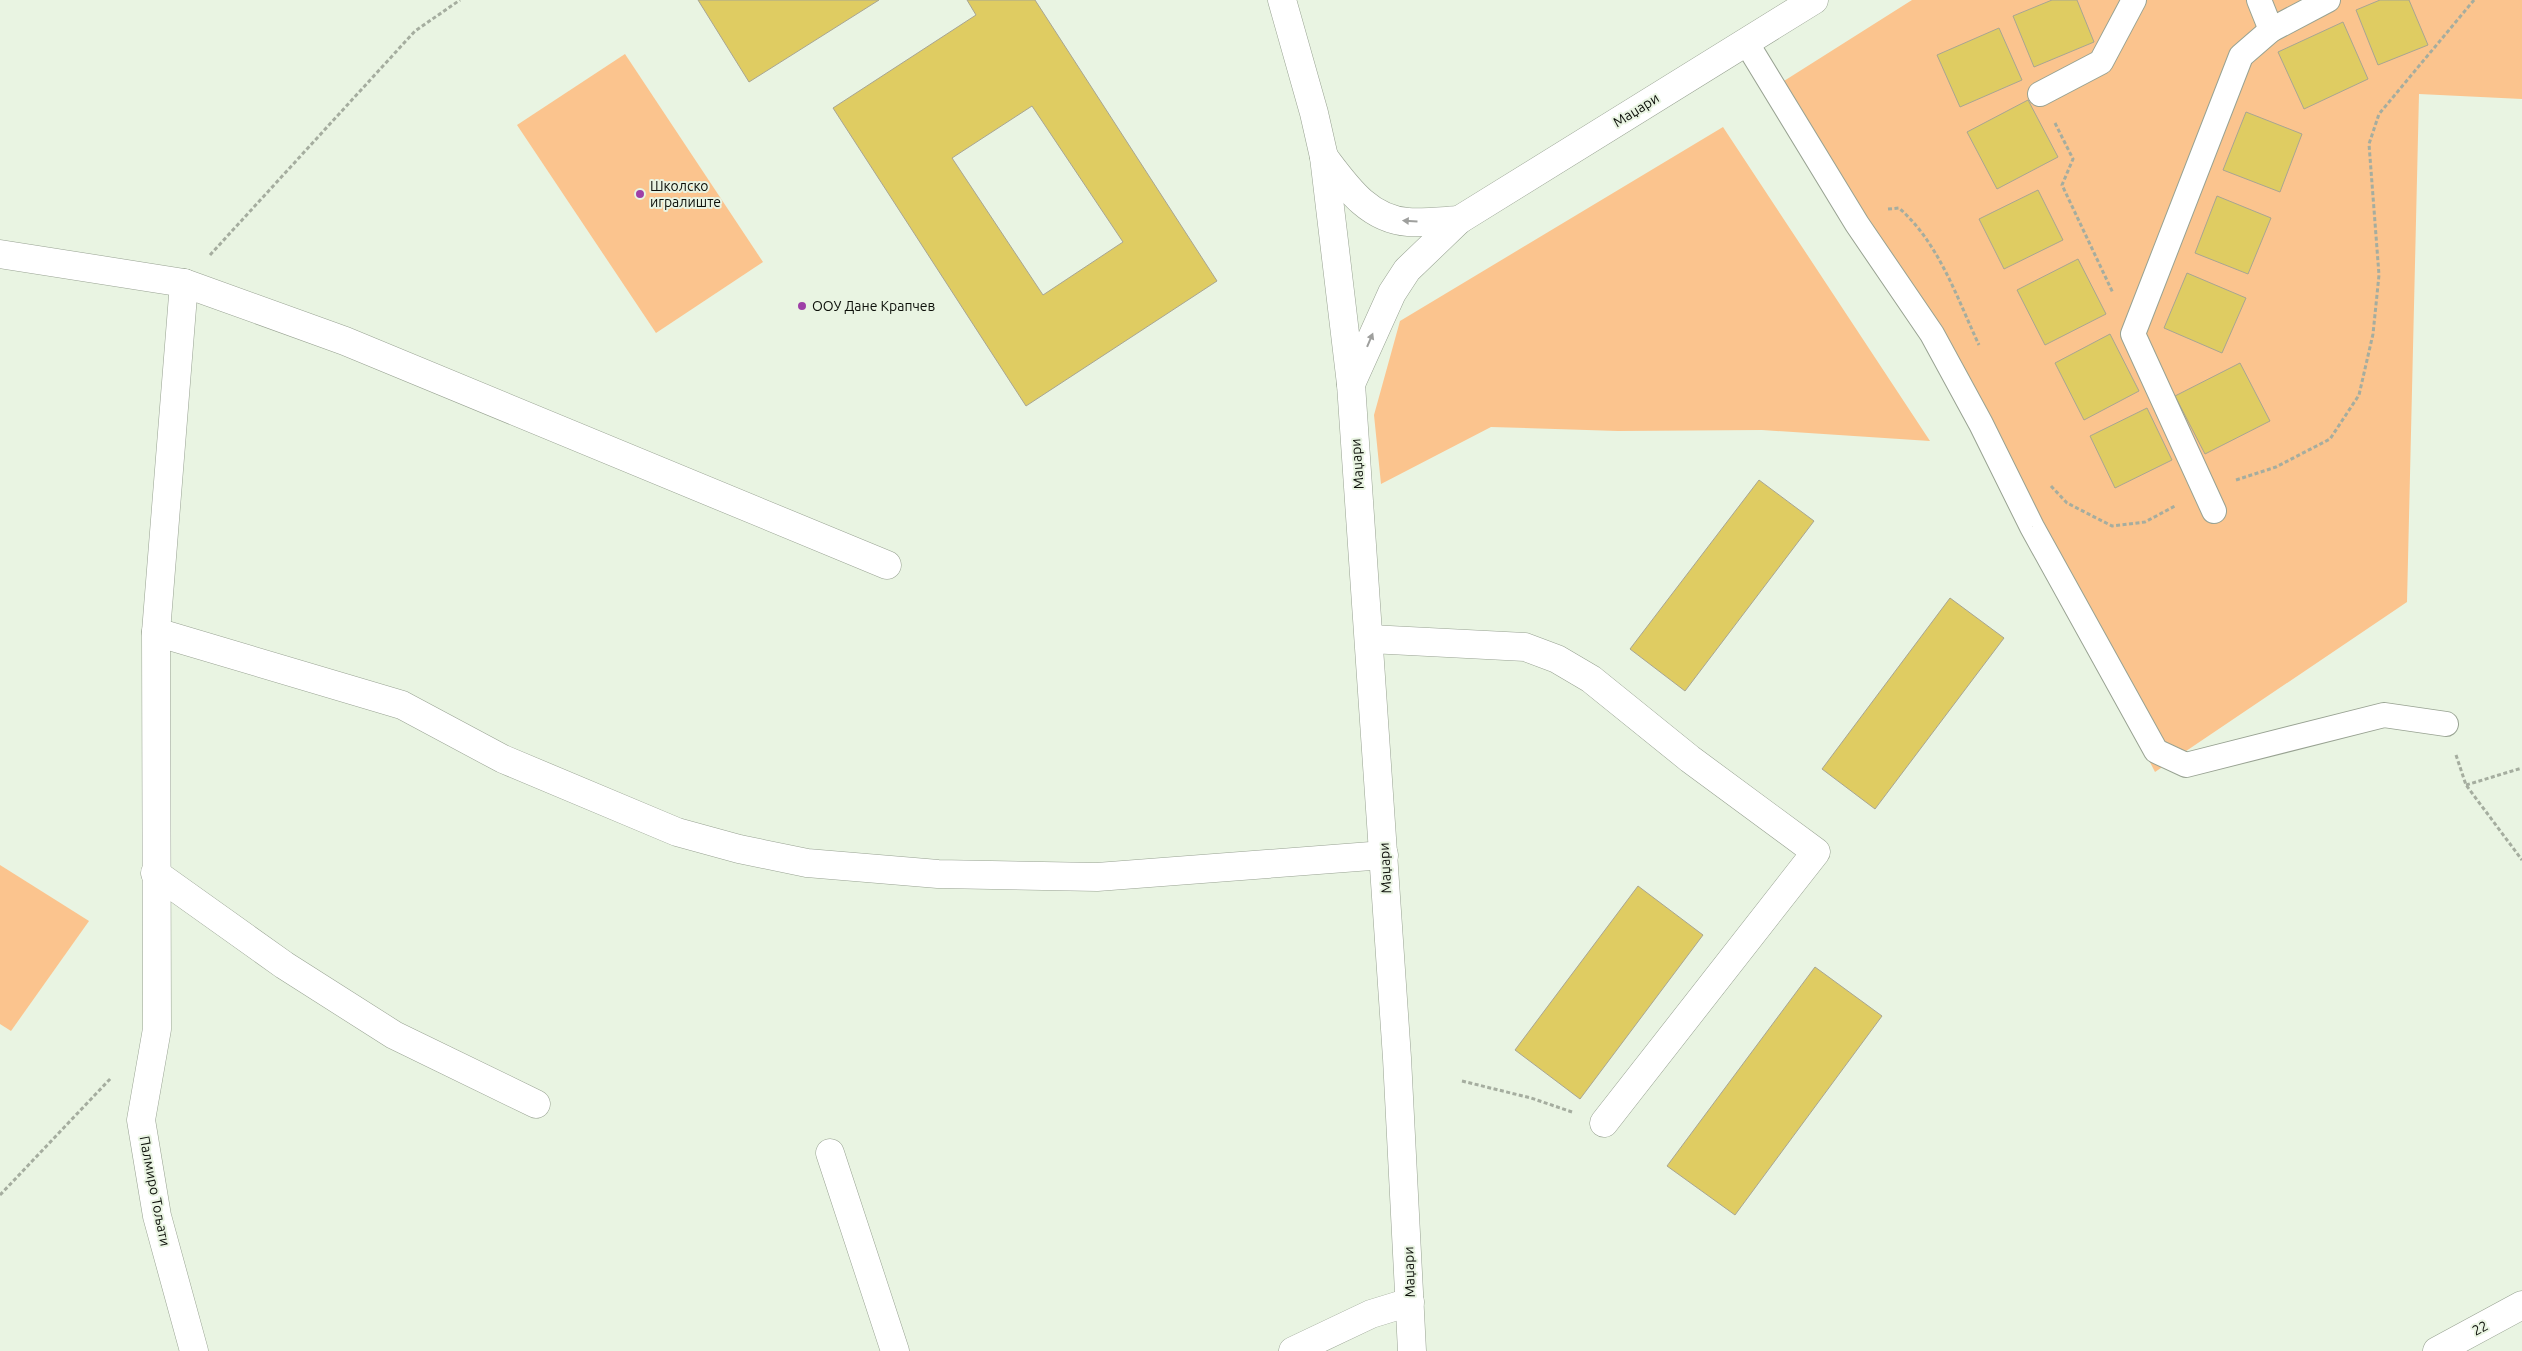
<svg xmlns="http://www.w3.org/2000/svg" width="2522" height="1351" font-family="Ubuntu,sans-serif">
<style>
.green{fill:#fbc48e}
.building{fill:#dfcc62;stroke:#a8a592;fill-rule:evenodd}
.lines{fill:none;stroke-linecap:round;stroke-linejoin:round}
.service-casing{stroke:#98a292;stroke-width:26}
.minor-casing{stroke:#98a292;stroke-width:29}
.tertiary-casing{stroke:#98a292;stroke-width:29}
.path{stroke:#a5ad9f;stroke-width:3;stroke-dasharray:4 2.5;stroke-linecap:butt}
.service{stroke:#fff;stroke-width:24}
.minor{stroke:#fff;stroke-width:28}
.tertiary{stroke:#fff;stroke-width:28}
.oneway{fill:#9e9f9d}
.poi-dot{fill:#9e3fa7;stroke:#e9f4e2;stroke-width:2}
.labels{text-anchor:middle;stroke-width:4;stroke-linejoin:round;paint-order:stroke}
.street-label{font-size:14px;fill:#0c0f09;stroke:#e9f4e2}
.poi-label{font-size:14px;fill:#0c0f09;stroke:#e9f4e2;text-anchor:start}
</style>
<rect width="100%" height="100%" fill="#e9f4e2"/>
<g class="green">
<polygon points="1912,0 2522,0 2522,99 2419,94 2407,602 2155,772 1932,334 1768,91"/>
<polygon points="625,54 763,262 656,333 517,125"/>
<polygon points="1723,127 1930,441 1762,430 1618,431 1491,427 1381,484 1374,415 1400,321"/>
<polygon points="0,865 89,921 11,1031 0,1024"/>
</g>
<g class="building">
<polygon points="698,0 879,0 749,82"/>
<path d="M967 0H1035L1217 281 1026 406 833 108 976 15ZM1032 106 1123 242 1043 295 952 158Z"/>
<polygon points="2052,0 2077,0 2094,42 2034,67 2013,16"/>
<polygon points="2380,0 2409,0 2428,45 2378,65 2356,10"/>
<polygon points="2343,22 2368,79 2304,109 2278,52"/>
<polygon points="1999,28 2022,80 1960,107 1937,55"/>
<polygon points="2028,100 2058,157 1997,189 1967,132"/>
<polygon points="2246,112 2302,134 2280,192 2223,170"/>
<polygon points="2038,190 2063,240 2004,269 1979,219"/>
<polygon points="2217,196 2271,218 2248,274 2195,253"/>
<polygon points="2078,259 2106,314 2045,345 2017,290"/>
<polygon points="2187,273 2246,298 2222,353 2164,328"/>
<polygon points="2110,334 2139,391 2084,420 2055,363"/>
<polygon points="2240,363 2270,421 2205,454 2175,396"/>
<polygon points="2147,408 2172,460 2115,488 2090,436"/>
<polygon points="1759,480 1814,521 1685,691 1630,649"/>
<polygon points="1950,598 2004,638 1875,809 1822,769"/>
<polygon points="1638,886 1703,935 1580,1099 1515,1050"/>
<polygon points="1815,967 1882,1016 1735,1215 1667,1166"/>
</g>
<g class="lines">
<g class="service-casing">
<g id="service">
<polyline points="2259,0 2271,30"/>
<polyline points="1746,42 1857,224 1932,334 1981,424 2032,527 2156,751 2186,765 2384,715 2446,724"/>
<polyline points="2040,94 2101,62 2134,0"/>
<polyline points="2214,511 2133,334 2241,56 2271,30 2328,0"/>
</g>
</g>
<g class="minor-casing">
<g id="minor">
<path d="M1324 157C1346 186 1368 219 1408 222 1424 223 1442 221 1459 220"/>
<polyline points="0,254 184,283 345,341 887,565"/>
<polyline points="184,283 156,632 157,1029 141,1120 157,1216 194,1351"/>
<polyline points="1351,384 1392,293 1407,270 1459,220 1814,0"/>
<polyline points="156,632 402,705 503,759 677,832 739,849 807,863 938,874 1097,877 1384,855"/>
<polyline points="1370,639 1525,647 1557,659 1591,679 1690,759 1816,852 1604,1123"/>
<polyline points="155,873 284,965 394,1035 536,1104"/>
<polyline points="830,1153 895,1351"/>
<polyline points="1293,1351 1371,1314 1410,1302"/>
<polyline points="2437,1351 2522,1305"/>
</g>
</g>
<g class="tertiary-casing">
<polyline id="tertiary" points="1282,0 1314,113 1324,157 1351,384 1397,1058 1412,1351"/>
</g>
<g class="path">
<polyline points="2055,123 2073,159 2062,185 2113,293"/>
<path d="M1888 209 1899 208C1939 243 1957 298 1979 345"/>
<polyline points="210,255 415,31 460,0"/>
<polyline points="2236,480 2276,467 2330,439 2359,395 2373,334 2379,275 2369,144 2379,114 2474,0"/>
<polyline points="2051,486 2067,503 2112,526 2145,522 2175,506"/>
<polyline points="2456,755 2466,785 2522,860"/>
<polyline points="2466,785 2522,768"/>
<polyline points="1462,1081 1531,1098 1572,1112"/>
<polyline points="0,1195 111,1078"/>
</g>
<use href="#service" class="service"/>
<use href="#minor" class="minor"/>
<use href="#tertiary" class="tertiary"/>
</g>
<defs><path id="oneway-solid" d="M-6-.8H1V-3.2L6.5 0L1 3.2V.8H-6Z" transform="scale(1.25)"/></defs>
<g class="oneway">
<use href="#oneway-solid" transform="translate(1410 221) rotate(-177)"/>
<use href="#oneway-solid" transform="translate(1370 340) rotate(-67)"/>
</g>
<g class="poi-dot">
<circle cx="640" cy="194" r="5"/>
<circle cx="802" cy="306" r="5"/>
</g>
<g class="labels">
<g class="street-label">
<text transform="translate(1636 110) rotate(-32)" y="5">Маџари</text>
<text transform="translate(1357 464) rotate(-94)" y="5">Маџари</text>
<text transform="translate(1385 868) rotate(-93)" y="5">Маџари</text>
<text transform="translate(155 1191) rotate(79)" y="5">Палмиро Тољати</text>
<text transform="translate(1409 1272) rotate(-92)" y="5">Маџари</text>
<text transform="translate(2480 1328) rotate(-28)" y="5">22</text>
</g>
<g class="poi-label">
<text x="650" y="191">Школско<tspan x="650" dy="16">игралиште</tspan></text>
<text x="812" y="311">ООУ Дане Крапчев</text>
</g>
</g>
</svg>
